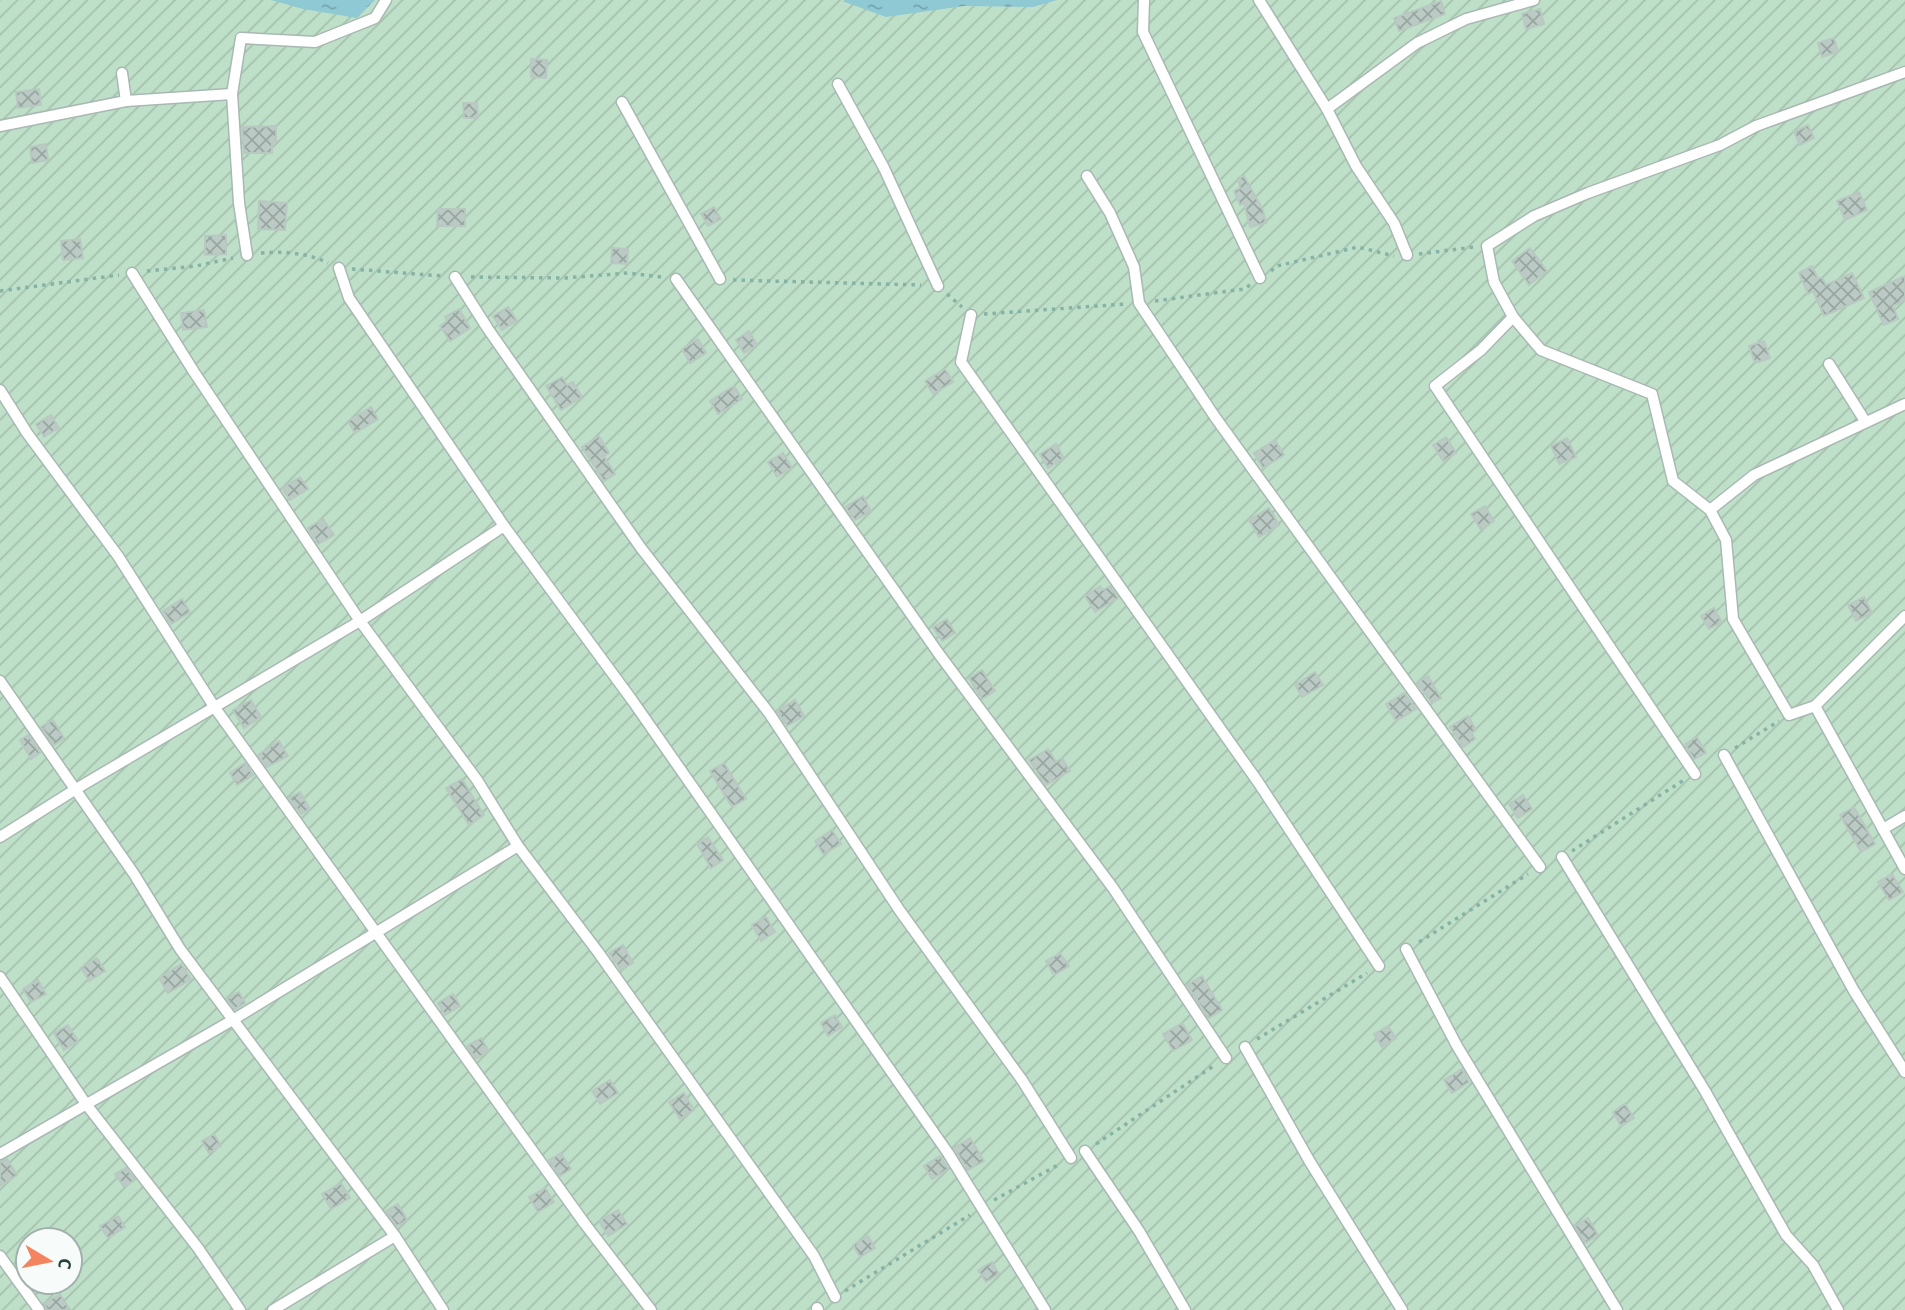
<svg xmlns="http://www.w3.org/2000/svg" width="1905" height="1310" font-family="'Alegreya Sans',sans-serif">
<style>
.garden{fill:url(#garden-furrows);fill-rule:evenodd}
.water{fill:url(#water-ripples)}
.building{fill:url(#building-cross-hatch);stroke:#b8c9c2;stroke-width:2}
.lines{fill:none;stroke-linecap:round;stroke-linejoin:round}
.service-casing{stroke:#a8b8b2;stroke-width:13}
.path{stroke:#86b3a5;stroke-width:3.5;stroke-dasharray:3.5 5;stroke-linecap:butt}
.service{stroke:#fff;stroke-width:10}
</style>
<defs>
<pattern id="garden-furrows" width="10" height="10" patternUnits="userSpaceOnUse" patternTransform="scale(1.75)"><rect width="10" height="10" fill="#bfe0c8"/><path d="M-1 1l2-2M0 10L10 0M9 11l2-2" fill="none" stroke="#a4c1ad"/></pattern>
<pattern id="water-ripples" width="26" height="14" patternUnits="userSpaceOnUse" patternTransform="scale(1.75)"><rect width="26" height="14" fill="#8ec9d4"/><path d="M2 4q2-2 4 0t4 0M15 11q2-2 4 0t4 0" fill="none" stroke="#74a5ad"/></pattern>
<pattern id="building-cross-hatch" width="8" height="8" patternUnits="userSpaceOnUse" patternTransform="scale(1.75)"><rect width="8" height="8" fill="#bbcac4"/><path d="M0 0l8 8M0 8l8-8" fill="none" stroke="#98a6a0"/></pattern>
</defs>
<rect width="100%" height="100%" fill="#e6efeb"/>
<path class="garden" d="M0 0H1905V1310H0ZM28 1240H70V1282H28Z"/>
<g class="water">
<polygon points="271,0 375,0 357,18 303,9"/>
<polygon points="846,0 1057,0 1033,7 964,6 886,17 842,1"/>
</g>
<g class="building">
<polygon points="1441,1 1445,14 1399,31 1394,18"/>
<polygon points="1540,9 1544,24 1526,29 1522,14"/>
<polygon points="1834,38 1838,52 1822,57 1818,43"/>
<polygon points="531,59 547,60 546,78 531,77"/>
<polygon points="39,89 41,105 18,108 16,92"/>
<polygon points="463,103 477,103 478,118 464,118"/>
<polygon points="1808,125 1814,138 1800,145 1794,132"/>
<polygon points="276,126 276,142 272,143 272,153 244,153 242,127"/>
<polygon points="46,144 48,160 32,163 30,147"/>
<polygon points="1244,176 1263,210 1266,223 1250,227 1244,203 1240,205 1234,191 1240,188 1238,178"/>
<polygon points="1859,192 1867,210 1845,220 1837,201"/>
<polygon points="259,201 287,203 285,230 258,229"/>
<polygon points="714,207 721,219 708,226 701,214"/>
<polygon points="438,209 465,209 465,226 437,226"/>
<polygon points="226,235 226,254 205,255 205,236"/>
<polygon points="80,239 83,258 63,260 61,241"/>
<polygon points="612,248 628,249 627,264 611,263"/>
<polygon points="1530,248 1547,271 1529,285 1512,261"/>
<polygon points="1812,266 1818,279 1822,277 1826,285 1852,273 1864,298 1824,316 1813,291 1808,294 1799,273"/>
<polygon points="1905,276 1905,300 1893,306 1898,319 1884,325 1869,292"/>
<polygon points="508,307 517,321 502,330 493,316"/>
<polygon points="459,309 470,328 450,341 440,326 447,321 445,317"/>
<polygon points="204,310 207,327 183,330 181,313"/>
<polygon points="749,331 757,345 744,353 736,340"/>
<polygon points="698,339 706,353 690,363 682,349"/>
<polygon points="1764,341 1770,358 1755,363 1749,346"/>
<polygon points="945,369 953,382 933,394 925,381"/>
<polygon points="562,377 567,385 573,382 582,397 561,410 546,386"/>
<polygon points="734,386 742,399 718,414 710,401"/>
<polygon points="371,407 378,419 355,433 348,421"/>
<polygon points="51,415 59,428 44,437 36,424"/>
<polygon points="599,436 609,453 604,456 615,474 604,481 582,447"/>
<polygon points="1446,437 1456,453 1443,461 1433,445"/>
<polygon points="1567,438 1576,457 1559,464 1551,446"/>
<polygon points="1275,440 1284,455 1263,468 1254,453"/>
<polygon points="1056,444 1064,458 1048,468 1040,454"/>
<polygon points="783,453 792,468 777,477 768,462"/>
<polygon points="300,477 308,489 290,500 282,488"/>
<polygon points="863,496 871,511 855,520 845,507"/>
<polygon points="1485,506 1494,521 1481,530 1471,514"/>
<polygon points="1269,508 1279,525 1259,537 1249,520"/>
<polygon points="323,519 334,535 318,544 308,528"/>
<polygon points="1100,586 1103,590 1110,586 1118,598 1095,612 1085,596"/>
<polygon points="1864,597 1872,613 1856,621 1848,605"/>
<polygon points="182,599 190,612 171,624 163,611"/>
<polygon points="1714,608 1722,622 1709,629 1701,616"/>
<polygon points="947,619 955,633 942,641 933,627"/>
<polygon points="982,670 995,691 982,699 969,678"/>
<polygon points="1315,672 1323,685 1302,697 1295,685"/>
<polygon points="1428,676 1441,698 1432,703 1417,683"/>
<polygon points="1404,693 1416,709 1396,721 1386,704"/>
<polygon points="251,700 261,717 244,728 233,710"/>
<polygon points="795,700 804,716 787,726 777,711"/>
<polygon points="1468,716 1476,730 1471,733 1475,739 1463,747 1450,727"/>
<polygon points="53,720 64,738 54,745 41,727"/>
<polygon points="28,735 40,753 31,759 20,740"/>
<polygon points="1697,737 1706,753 1694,759 1685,744"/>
<polygon points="279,741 288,756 267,767 258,755"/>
<polygon points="1048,749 1056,762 1062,758 1070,771 1046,785 1029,760"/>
<polygon points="245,763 253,775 237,785 230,773"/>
<polygon points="724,763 746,799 732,807 710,771"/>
<polygon points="462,779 484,815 469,825 446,788"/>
<polygon points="300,792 310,809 301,814 289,798"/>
<polygon points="1523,795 1532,809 1518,818 1509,804"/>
<polygon points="1854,807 1875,844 1861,852 1840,815"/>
<polygon points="832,830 841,844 823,854 815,841"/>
<polygon points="708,837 723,860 711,868 697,844"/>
<polygon points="1892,874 1903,892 1889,900 1878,882"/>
<polygon points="766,917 775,932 761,941 752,925"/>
<polygon points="623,945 633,963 621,970 609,953"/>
<polygon points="1060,953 1069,966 1054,975 1046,961"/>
<polygon points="97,958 105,971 89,981 81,968"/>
<polygon points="181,964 191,979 168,993 159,978"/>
<polygon points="1202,976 1222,1010 1209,1018 1187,985"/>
<polygon points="38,980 46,994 31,1002 23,989"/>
<polygon points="239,992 245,1003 235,1009 227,999"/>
<polygon points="453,994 460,1006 445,1015 438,1003"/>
<polygon points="835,1015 842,1027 828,1036 821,1023"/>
<polygon points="1182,1023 1192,1040 1173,1051 1163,1034"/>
<polygon points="68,1025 78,1041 64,1050 54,1033"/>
<polygon points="1388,1026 1396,1038 1382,1047 1374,1034"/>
<polygon points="481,1038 489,1051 476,1059 467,1046"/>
<polygon points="1462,1069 1469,1082 1452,1093 1444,1080"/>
<polygon points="610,1080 618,1093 600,1104 592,1091"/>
<polygon points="684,1093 694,1110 680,1119 669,1102"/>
<polygon points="1625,1104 1634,1118 1621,1126 1613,1112"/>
<polygon points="214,1134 221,1146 209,1153 202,1141"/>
<polygon points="970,1138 984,1161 968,1170 954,1148"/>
<polygon points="561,1153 571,1169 560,1176 549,1160"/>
<polygon points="940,1156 948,1169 932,1179 924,1166"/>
<polygon points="7,1159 17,1175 0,1186 0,1162"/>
<polygon points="126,1168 135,1180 124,1187 115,1174"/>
<polygon points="341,1183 350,1198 331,1209 322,1194"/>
<polygon points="545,1188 554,1202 538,1212 529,1197"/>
<polygon points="398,1204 407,1220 397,1226 386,1211"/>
<polygon points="618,1210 627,1224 608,1236 599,1221"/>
<polygon points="118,1216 125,1227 108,1238 100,1226"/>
<polygon points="1588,1218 1598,1235 1585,1243 1575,1226"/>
<polygon points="868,1236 875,1248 860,1257 853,1245"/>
<polygon points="992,1262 999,1274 986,1282 978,1270"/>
<polygon points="60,1294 70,1310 47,1310 44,1303"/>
</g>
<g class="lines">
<g class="service-casing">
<g id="service">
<polyline points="1144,0 1143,32 1260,278"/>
<polyline points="1259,0 1327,109 1356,166 1394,223 1407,255"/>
<polyline points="1905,72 1756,126 1720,145 1588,193 1534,216 1487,246 1494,282 1513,317 1541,350 1652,394 1673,481 1710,510 1726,540 1733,619 1789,715 1815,706 1905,616"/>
<polyline points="122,73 126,101"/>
<polyline points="838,84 884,168 938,286"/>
<polyline points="622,102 720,279"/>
<polyline points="1327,109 1417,43 1466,19 1534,0"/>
<polyline points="0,126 126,101 232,94"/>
<polyline points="1087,176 1110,213 1134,267 1139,303 1215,417 1540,867"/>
<polyline points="247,255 239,203 232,94 241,38 315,42 375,18 386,0"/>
<polyline points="339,268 349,298 504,526 632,700 948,1153 1045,1310"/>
<polyline points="132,273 194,372 360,621 477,780 518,846 598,952 814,1256 835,1297"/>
<polyline points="455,277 488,329 641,548 769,713 900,911 1022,1080 1071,1158"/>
<polyline points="676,279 939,654 1113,888 1226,1058"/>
<polyline points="971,315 961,362 1258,782 1379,966"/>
<polyline points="1513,317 1481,350 1435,386 1695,774"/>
<polyline points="1829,364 1865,421"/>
<polyline points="0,390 27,433 118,556 215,708 585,1224 651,1310"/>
<polyline points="1710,510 1754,475 1905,404"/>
<polyline points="0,681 134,874 180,949 395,1236 443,1310"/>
<polyline points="1815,706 1905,869"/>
<polyline points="1724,755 1854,991 1905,1072"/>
<polyline points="1883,829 1905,816"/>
<polyline points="0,837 76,789 360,621 504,526"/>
<polyline points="1562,857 1705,1091 1786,1235 1813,1265 1838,1310"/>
<polyline points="1406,949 1457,1046 1617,1310"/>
<polyline points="0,977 86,1104 198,1248 240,1310"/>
<polyline points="1245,1047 1310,1162 1402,1310"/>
<polyline points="1085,1151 1139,1231 1185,1310"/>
<polyline points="0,1154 231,1021 518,846"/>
<polyline points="0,1256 39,1310"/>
<polyline points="817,1308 818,1310"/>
<polyline points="273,1310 395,1236"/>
</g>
</g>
<g class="path">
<path d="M261 253C284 251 308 253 328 263"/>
<polyline points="1419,254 1474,247"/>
<polyline points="352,269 442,276"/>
<polyline points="147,271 196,266 233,258"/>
<polyline points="1271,271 1277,266 1358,247 1394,256"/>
<polyline points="471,277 565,278 628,273 662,277"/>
<polyline points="733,280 921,285"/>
<polyline points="0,291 119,275"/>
<polyline points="947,294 962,307"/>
<polyline points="1155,301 1244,289 1250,285"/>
<polyline points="984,314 1126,304"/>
<polyline points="1735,748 1779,721"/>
<polyline points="1572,851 1684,780"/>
<polyline points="1419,942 1528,874"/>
<polyline points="1257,1039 1367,973"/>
<polyline points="1096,1144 1215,1065"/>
<polyline points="994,1200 1058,1165"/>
<polyline points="845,1291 970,1215"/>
</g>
<use href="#service" class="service"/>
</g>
<g transform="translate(49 1261) rotate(100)"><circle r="33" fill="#f7fbf9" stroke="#a3b1ad" stroke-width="2"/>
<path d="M0-5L12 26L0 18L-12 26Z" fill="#f4845f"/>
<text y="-10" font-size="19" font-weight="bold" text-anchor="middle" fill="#24423a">С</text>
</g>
</svg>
